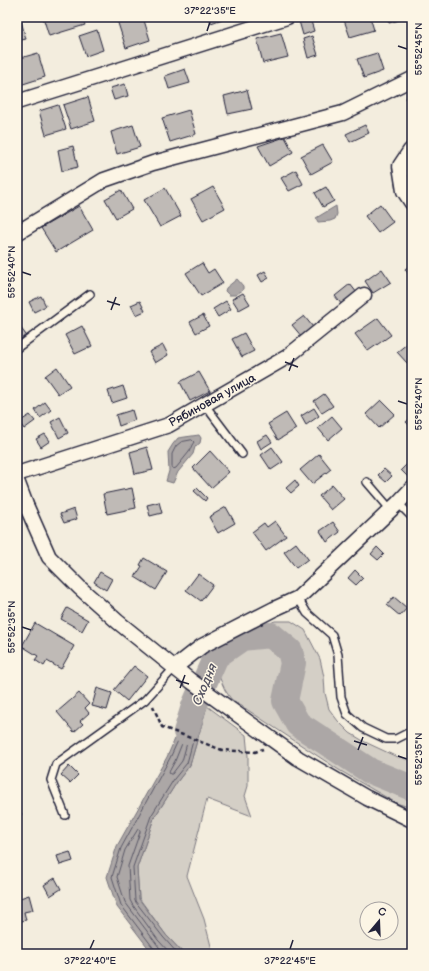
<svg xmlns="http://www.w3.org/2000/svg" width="429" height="971" font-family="'Balsamiq Sans',sans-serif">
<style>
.green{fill:#d4cfc6;stroke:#7b7880}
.water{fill:#aca7a6;stroke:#75727b}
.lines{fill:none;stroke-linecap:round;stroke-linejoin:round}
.shore{stroke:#595766;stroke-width:1}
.river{stroke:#aca7a6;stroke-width:26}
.building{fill:#bfbab6;stroke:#22223b}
.lane-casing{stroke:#22223b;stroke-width:10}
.street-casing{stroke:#22223b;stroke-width:17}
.path{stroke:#22223b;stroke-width:2.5;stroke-dasharray:4 3;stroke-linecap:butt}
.lane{stroke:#fcf5e5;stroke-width:7}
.street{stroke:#fcf5e5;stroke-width:14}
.ticks{fill:none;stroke:#22223b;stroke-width:1.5}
.labels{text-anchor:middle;stroke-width:3;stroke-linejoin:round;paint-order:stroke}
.street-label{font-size:12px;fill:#22223b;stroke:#fcf5e5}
.water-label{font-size:13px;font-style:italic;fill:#525160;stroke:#fcf5e5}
.neatline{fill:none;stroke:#22223b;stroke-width:1.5}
.ticks-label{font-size:10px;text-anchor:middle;fill:#22223b}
</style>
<rect width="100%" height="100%" fill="#f3edde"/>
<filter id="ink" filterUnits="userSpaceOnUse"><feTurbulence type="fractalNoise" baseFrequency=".025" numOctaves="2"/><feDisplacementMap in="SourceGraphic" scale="8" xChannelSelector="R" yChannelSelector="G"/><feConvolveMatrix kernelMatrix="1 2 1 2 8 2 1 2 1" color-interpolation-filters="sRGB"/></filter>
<g filter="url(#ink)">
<g class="green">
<polygon points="275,621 291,621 305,630 320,659 324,677 325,693 329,709 338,721 350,733 365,742 395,756 412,761 412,808 396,803 339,770 231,699 225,690 218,674 221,657 238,653 248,639 260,627"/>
<polygon points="207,706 246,735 248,756 248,786 245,796 252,816 207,799 187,876 204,919 213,954 184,954 166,935 139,898 137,868 154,818 177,782 190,765"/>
</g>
<g class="water">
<polygon points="336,206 337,214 335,219 330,221 318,222 316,218"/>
<polygon points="237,279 243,286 243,290 235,295 229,295 225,291 226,288"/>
<polygon points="199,435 201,438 200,443 195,447 193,454 178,472 173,483 166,481 169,471 168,452 173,444 178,438"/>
<polygon points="190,693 207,706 190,765 177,782 154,818 137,868 139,899 166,935 184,954 153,954 117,907 107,877 117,846 167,757 178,732"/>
</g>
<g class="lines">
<g class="shore">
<polygon points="192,440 194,442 192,445 189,452 176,468 173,469 172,467 172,454 176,446 181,442"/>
<polygon points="185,740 187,741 187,743 182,761 172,774 170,774 169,772 175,761 183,741"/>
<polyline points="156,954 155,950 121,905 112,877 121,848 170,758 181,734 191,702 193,701 202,707 202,708 187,763 174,779 151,816 133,867 135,901 163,937 178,954"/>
<polyline points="161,954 159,947 125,902 117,877 125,850 138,829 140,830 140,832 128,866 130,900 132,904 158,940 171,954"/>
</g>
<polyline class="river" points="186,732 194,706 216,656 242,638 271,635 290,651 293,663 285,701 298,724 370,771 412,788"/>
</g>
<g class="building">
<polygon points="17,17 20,17 26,39 17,41"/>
<polygon points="43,17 82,17 85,25 49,36"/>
<polygon points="126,17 143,17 150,40 126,48 117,20"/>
<polygon points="209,17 228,17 211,23"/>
<polygon points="355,17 370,17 374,30 350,37 344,20"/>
<polygon points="387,17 410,17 389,23"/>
<polygon points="310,18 314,31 303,35 299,21"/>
<polygon points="97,30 103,50 86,56 79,36"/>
<polygon points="281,33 288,57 263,63 257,39"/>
<polygon points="312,36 318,55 308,58 303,39"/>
<polygon points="38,53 45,77 20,85 17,76 17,59"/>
<polygon points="377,53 383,71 364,78 357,59"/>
<polygon points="185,69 190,83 169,89 165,76"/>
<polygon points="125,84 128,96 114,100 110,88"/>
<polygon points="247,90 252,109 228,114 224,96"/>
<polygon points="412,95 412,110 406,98"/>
<polygon points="88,97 95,121 71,129 63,105"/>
<polygon points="58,105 66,129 46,135 39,111"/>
<polygon points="189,110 196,134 170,142 162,118"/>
<polygon points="133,125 140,147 117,154 111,132"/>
<polygon points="365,125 369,133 350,142 346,134"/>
<polygon points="285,137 293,152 269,166 258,146"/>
<polygon points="323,145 333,162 311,174 301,156"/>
<polygon points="73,146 78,167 62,171 58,150"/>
<polygon points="296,170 303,184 289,191 281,178"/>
<polygon points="213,187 225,208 203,220 191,199"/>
<polygon points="326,187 334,201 323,207 315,193"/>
<polygon points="165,188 181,216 160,227 144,200"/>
<polygon points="121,190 132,209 116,218 105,199"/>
<polygon points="380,204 393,222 378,233 365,216"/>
<polygon points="79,206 93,230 56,252 41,228"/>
<polygon points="19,212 23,223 17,226 17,213"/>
<polygon points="202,263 208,273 214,269 223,283 201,296 186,273"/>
<polygon points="412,264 412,279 405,269"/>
<polygon points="382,269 391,282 373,293 365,281"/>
<polygon points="265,271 269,278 262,282 258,275"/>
<polygon points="350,284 357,293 342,305 335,296"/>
<polygon points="243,293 250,304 239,310 232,299"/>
<polygon points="41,296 46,306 34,312 29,302"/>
<polygon points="140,301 145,311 136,315 131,305"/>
<polygon points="226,301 231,309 218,317 213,309"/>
<polygon points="203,315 209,326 196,333 190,322"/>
<polygon points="304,316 313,327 302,337 292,325"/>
<polygon points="378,318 391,335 368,351 355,334"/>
<polygon points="82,326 92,346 75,354 65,335"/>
<polygon points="20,327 26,335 17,342 17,329"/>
<polygon points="244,333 254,351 242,357 232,339"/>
<polygon points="408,343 412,348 412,358 407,363 397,352"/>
<polygon points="163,345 168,355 155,363 149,352"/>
<polygon points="57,367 70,386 58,394 45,376"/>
<polygon points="199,372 210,391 190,401 180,382"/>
<polygon points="123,386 127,398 112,403 108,391"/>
<polygon points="324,394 333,406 322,413 314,401"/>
<polygon points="381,400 395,414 379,428 366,414"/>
<polygon points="45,402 51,410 40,418 35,410"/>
<polygon points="314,408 319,416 306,425 301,416"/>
<polygon points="132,410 135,420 119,426 116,415"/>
<polygon points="286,413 296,429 278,440 268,424"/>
<polygon points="30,415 35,421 24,429 19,422"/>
<polygon points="332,416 342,428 328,440 318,428"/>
<polygon points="60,417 68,433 59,438 51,422"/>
<polygon points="412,417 412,428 406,422"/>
<polygon points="45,434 50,441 41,447 36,439"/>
<polygon points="267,435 272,442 261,449 257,441"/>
<polygon points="147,447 153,470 135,474 130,452"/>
<polygon points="272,447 283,462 271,470 261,455"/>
<polygon points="210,451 229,472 211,488 193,468"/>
<polygon points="319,454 331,469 312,484 300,470"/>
<polygon points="412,459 412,473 408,477 401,470"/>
<polygon points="384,469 392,476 386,482 378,475"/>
<polygon points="295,480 299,486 291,493 286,488"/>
<polygon points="332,485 344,499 331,510 319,496"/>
<polygon points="132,488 136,508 107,514 103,494"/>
<polygon points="197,488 207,498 205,501 194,491"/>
<polygon points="159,502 162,513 150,516 147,505"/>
<polygon points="226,507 235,523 218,533 209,517"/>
<polygon points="74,509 77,519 64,523 60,514"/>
<polygon points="275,521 286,536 266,551 252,532 264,523 267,527"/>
<polygon points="333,522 340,532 327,542 320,531"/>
<polygon points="296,543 308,559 296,568 284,552"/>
<polygon points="377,547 384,554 378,560 371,554"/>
<polygon points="144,558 167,572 156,590 135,577 142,566 140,565"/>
<polygon points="355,570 363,578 356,585 348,578"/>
<polygon points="100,572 112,579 106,590 94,582"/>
<polygon points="198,574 213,585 201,601 186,590"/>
<polygon points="394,597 407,608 400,616 387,605"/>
<polygon points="67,608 88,620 82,631 61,619"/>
<polygon points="35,623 74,646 61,669 47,661 44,666 35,660 38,656 22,646"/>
<polygon points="134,666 147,676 127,701 114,690"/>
<polygon points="97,688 112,693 107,710 92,706"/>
<polygon points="79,693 89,704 85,708 89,713 80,721 83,724 74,732 57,712"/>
<polygon points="69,766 78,775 70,783 61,775"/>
<polygon points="17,809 22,814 17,819"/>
<polygon points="70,852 73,861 60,865 57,856"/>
<polygon points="55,878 61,889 50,896 44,885"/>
<polygon points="29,895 33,910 24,912 26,920 17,922 17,899"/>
</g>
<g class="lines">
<g class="lane-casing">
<g id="lane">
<polyline points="17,348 90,294"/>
<polyline points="205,405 242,454"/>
<polyline points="367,482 391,510"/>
<polyline points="398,503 412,517"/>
<polyline points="298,598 307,613 332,635 338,655 341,697 347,714 363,728 386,739 396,739 412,731"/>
<polyline points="65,815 51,780 56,764 145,700 174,668"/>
</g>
</g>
<g class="street-casing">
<g id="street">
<polyline points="17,102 287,17"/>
<polyline points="412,149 410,151 400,166 404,191 412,203"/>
<polyline points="17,233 104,180 153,163 343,113 412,79"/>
<polyline points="17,474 169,425 287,357 364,295"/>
<polyline points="17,481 26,505 49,557 80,588 118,622 191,681 298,758 367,798 412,820"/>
<polyline points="174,668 202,646 274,609 298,598 398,503 412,488"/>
</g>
</g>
<polyline class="path" points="153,706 162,727 222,750 255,752 263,749"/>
<use href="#lane" class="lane"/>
<use href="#street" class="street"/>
</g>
</g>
<path class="ticks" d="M207 31 210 22M398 46 407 49M22 272 31 275M107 301 120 305M111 310 116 297M285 362 298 367M289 371 294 358M398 401 407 404M22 627 31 630M176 680 189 684M180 688 185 675M354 741 367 745M358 750 363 737M398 756 407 759M90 949 94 940M290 949 293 940"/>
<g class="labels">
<g class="street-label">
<text transform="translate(212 400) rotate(-29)" y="4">Рябиновая улица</text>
</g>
<g class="water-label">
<text transform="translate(204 684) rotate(-67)" y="5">Сходня</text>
</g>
</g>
<rect width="429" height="971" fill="none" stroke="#fcf5e5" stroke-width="44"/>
<g transform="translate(379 921) rotate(19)"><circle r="19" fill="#fcf5e5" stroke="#a5a1a1"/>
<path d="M0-3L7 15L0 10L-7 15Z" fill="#22223b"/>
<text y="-6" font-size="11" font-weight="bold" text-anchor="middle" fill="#22223b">С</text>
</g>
<rect x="22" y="22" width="385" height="927" class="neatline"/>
<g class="ticks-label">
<text x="210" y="14">37°22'35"E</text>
<text transform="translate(418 49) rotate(-90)" y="4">55°52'45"N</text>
<text transform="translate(11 272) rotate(-90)" y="4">55°52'40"N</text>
<text transform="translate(418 404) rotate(-90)" y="4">55°52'40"N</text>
<text transform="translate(11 627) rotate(-90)" y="4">55°52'35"N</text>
<text transform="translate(418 759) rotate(-90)" y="4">55°52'35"N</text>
<text x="90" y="964">37°22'40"E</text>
<text x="290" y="964">37°22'45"E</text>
</g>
</svg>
